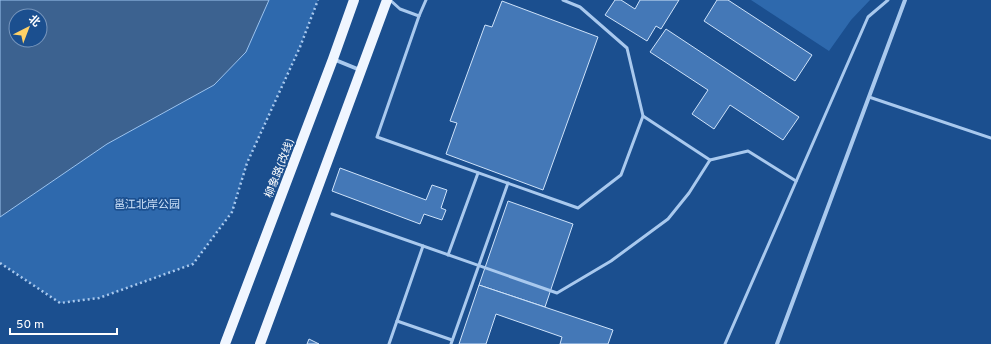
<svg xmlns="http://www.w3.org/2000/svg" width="991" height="344" font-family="Overpass,'Noto Sans SC',sans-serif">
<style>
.green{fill:#2e69ad}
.water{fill:#3c6290;stroke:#9cc4f0;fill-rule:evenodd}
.building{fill:#4478b7;stroke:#cfe3fa}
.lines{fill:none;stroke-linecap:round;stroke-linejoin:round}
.path{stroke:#a9c9ee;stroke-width:2.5;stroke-dasharray:2 3;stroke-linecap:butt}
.service{stroke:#a9c9ee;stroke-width:3}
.minor{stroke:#a9c9ee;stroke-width:4}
.primary{stroke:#f0f6ff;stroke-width:10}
.labels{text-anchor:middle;stroke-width:3.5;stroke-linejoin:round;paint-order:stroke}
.street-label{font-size:11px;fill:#fff;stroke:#1b4f8f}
.park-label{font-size:11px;fill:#cfe3fa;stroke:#1b4f8f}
</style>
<rect width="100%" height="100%" fill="#1b4f8f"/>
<g class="green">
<polygon points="269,0 318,0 300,47 247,163 232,212 193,264 99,298 60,303 0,263 0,217 107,144 214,85 246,52"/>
<polygon points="751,0 870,0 851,20 829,51"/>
</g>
<path class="water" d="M0 0H269L246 52 214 85 107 144 0 217ZM16 16H40V40H16Z"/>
<g class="building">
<polygon points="615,0 621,0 635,9 640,0 679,0 661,29 656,26 647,41 605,15"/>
<polygon points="717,0 728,0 812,55 795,81 704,21"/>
<polygon points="502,1 598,37 543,190 446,154 457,123 450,121 485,25 492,27"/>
<polygon points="666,29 799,117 783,140 730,105 714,129 692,114 708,90 650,52"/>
<polygon points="340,168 426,200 432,185 447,190 441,208 446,210 442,220 424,214 420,224 332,191"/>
<polygon points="508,201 573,224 545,307 479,285"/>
<polygon points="479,285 613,330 608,344 560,344 562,337 496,314 486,344 459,344"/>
<polygon points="309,339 319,344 307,344"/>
</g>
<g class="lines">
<polyline class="path" points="0,263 60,303 99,298 193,264 232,212 247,163 300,47 318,0"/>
<g class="service">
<polyline points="390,0 400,9 419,16"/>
<polyline points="426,0 419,16 377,137 578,208 621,175 643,116 627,48 580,7 563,0"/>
<polyline points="869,97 991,138"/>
<polyline points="643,116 710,160 748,151 796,181"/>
<polyline points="332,214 557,293 611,261 668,219 689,193 710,160"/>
<polyline points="448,255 478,173"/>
<polyline points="397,321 452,340"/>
<polyline points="389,344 423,246"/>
<polyline points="451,344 508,183"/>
<polyline points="725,344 868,17 888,0"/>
</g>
<g class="minor">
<polyline points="333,59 360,70"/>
<polyline points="777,344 905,0"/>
</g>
<g class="primary">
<polyline points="225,344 333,59 354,0"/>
<polyline points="260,344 387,0"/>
</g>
</g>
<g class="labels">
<g class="street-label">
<text transform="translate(279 168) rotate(-69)" y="4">柳象路(改线)</text>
</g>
<g class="park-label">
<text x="147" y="208">邕江北岸公园</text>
</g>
</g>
<g transform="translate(28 28) rotate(42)"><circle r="19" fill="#1b4f8f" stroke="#7695bc"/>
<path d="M0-3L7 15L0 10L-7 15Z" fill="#ffd166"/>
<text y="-6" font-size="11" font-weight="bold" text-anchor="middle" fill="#ffffff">北</text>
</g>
<path d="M10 328v6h107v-6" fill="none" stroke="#ffffff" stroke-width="2"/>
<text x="16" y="328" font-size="12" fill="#ffffff" stroke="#1b4f8f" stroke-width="3" paint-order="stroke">50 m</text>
</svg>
